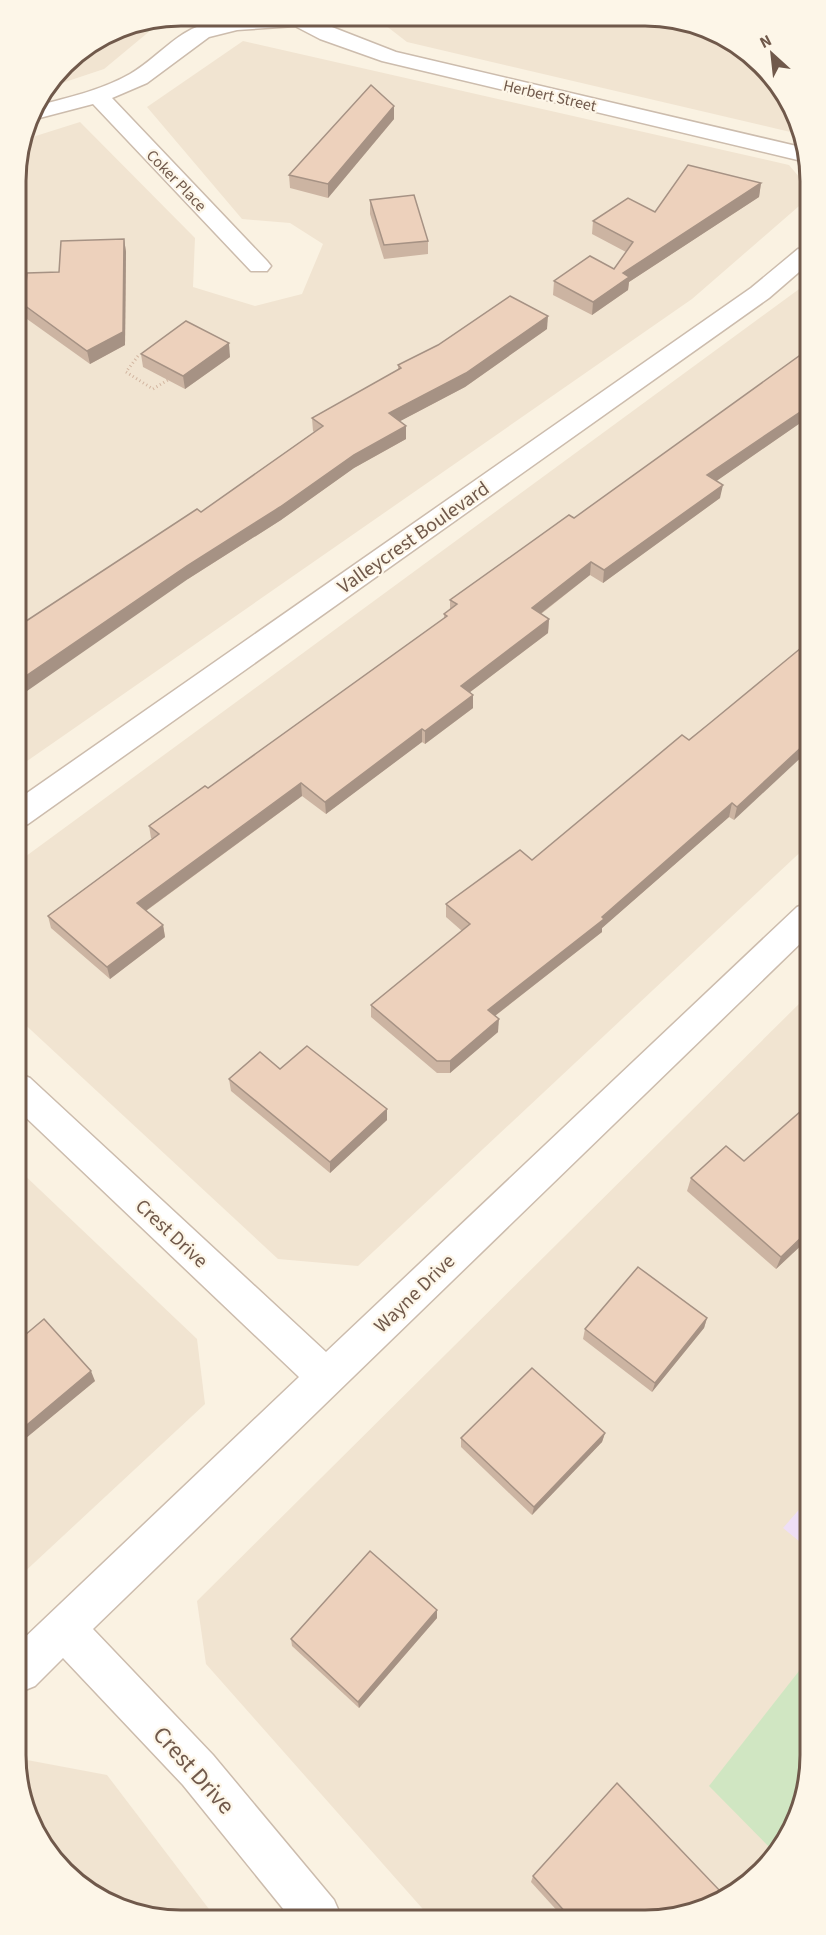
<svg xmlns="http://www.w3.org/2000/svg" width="826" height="1935" font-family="'Source Sans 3',sans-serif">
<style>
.residential{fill:#f1e4d1}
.education{fill:#efdff6}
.green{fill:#d0e6c2}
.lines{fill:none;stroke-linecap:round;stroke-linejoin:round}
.minor-casing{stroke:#ccbcad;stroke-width:3}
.path{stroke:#d2b5a0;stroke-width:3;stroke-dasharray:1 3;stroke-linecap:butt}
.minor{fill:#fff;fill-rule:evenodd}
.wall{fill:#ccb4a2}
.shaded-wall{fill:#a69284}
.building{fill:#edd1bc;stroke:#a69284;stroke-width:1.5}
.labels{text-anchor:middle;stroke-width:4.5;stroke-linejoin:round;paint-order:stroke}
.far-street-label{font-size:16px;fill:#70594b;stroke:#fdf6e8}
.street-label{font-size:20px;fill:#70594b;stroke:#fdf6e8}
.near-street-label{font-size:24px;fill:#70594b;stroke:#fdf6e8}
.rim{fill:none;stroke:#70594b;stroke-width:3}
</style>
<rect width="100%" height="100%" fill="#faf2e2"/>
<g class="residential">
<polygon points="391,16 677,18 762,63 803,135 407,42 385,25"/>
<polygon points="146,22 157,25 104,69 47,88 71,56 117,27"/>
<polygon points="243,41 789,165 806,185 806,200 692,299 17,768 15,169 23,140 80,122 195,238 193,287 255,306 302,294 323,244 290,223 242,219 147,107"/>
<polygon points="806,284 808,845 358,1266 278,1259 18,1018 18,862"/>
<polygon points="808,995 810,1497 784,1528 810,1550 811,1766 798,1818 770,1863 688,1914 429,1916 206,1664 197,1601"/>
<polygon points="19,1170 197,1339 205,1404 20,1576"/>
<polygon points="27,1760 107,1775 215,1917 149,1917 64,1872 21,1797 20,1766"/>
</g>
<polygon class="education" points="810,1497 810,1550 783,1528"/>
<g class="green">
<polygon points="180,15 195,15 146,32 130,25"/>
<polygon points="810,1657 811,1766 798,1818 776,1854 709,1786"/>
</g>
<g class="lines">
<g class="minor-casing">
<g id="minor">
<path d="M329 16 326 20 319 22 396 52 805 148 806 162 382 61 320 39 295 26 237 30 209 37 147 83 112 98 267 261 271 266 267 271H251L93 104 28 121 32 107C66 98 100 91 130 74 155 60 174 34 202 25 242 11 288 16 329 16Z"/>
<polygon points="806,247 806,266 769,298 28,824 17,828 17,800 751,288 798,249"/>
<polygon points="808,903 808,936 93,1629 213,1755 334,1900 341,1916 289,1916 183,1785 63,1658 35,1686 20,1692 20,1642 299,1377 18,1110 18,1073 30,1078 326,1352 797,907"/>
</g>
</g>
<polyline class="path" points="138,356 126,372 153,389 168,380"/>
<use href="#minor" class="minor"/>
</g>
<g class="wall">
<polygon points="778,90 782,97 777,96"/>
<polygon points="394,106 394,119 328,198 290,188 289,175"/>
<polygon points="761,183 759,197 629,282 628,290 592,315 553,295 554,281 614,269 626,252 592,234 593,221 655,212"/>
<polygon points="370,200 428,241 428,254 384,259 370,214"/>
<polygon points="124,239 126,252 125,345 90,364 27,319 24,305 59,272"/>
<polygon points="547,329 465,387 400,421 406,426 406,439 354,468 281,520 188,579 201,512 314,432 313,431 312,418 398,370 398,365"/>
<polygon points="806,351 806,419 716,481 720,498 603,583 590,575 541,614 549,619 548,633 470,692 473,695 473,708 425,744 422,742 326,814 302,796 146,911 163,925 165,937 110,979 51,928 48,916 152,839 151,838 149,826 208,788 444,618 444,614 450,610 450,600 574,518"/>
<polygon points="141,354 230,357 185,389 143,367"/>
<polygon points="807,643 734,820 729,817 602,928 602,932 495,1016 498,1032 450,1073 437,1073 371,1017 371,1005 462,931 446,917 446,904 532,860 710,723"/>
<polygon points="280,1069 387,1120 330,1173 231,1091 229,1079"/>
<polygon points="691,1178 809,1238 776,1269 687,1191"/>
<polygon points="707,1318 704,1328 652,1392 583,1339 585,1329"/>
<polygon points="19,1340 95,1381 26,1438 19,1430"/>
<polygon points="605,1433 602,1442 532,1515 461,1447 461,1438"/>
<polygon points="437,1610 437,1618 359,1708 292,1646 291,1639"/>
<polygon points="533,1876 688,1914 561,1915 531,1882"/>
</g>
<g class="shaded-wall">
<polygon points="394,106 394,119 328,198 328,184"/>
<polygon points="761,183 759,197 629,282 628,290 592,315 593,302 623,273"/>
<polygon points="124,239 126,252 125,345 90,364 87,351"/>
<polygon points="548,316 547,329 465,387 389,427 389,413"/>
<polygon points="229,343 230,357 185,389 183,376"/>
<polygon points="806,408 806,419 705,489 707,475"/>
<polygon points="406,426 406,439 354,468 281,520 188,579 17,698 17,682 187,566 354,455"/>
<polygon points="723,485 720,498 603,583 604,570"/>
<polygon points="591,562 590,575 531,621 532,608"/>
<polygon points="549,619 548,633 461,699 461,686"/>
<polygon points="473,695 473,708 425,744 425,731"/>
<polygon points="422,729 422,742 326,814 325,802"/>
<polygon points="807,742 807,752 734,820 737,807"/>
<polygon points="301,783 302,796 140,915 137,903"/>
<polygon points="732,803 729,817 602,928 602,932 487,1022 488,1010 602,917"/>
<polygon points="163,925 165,937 110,979 107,967"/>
<polygon points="499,1019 498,1032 450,1073 450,1061"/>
<polygon points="387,1109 387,1120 330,1173 330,1162"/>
<polygon points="809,1230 809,1238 776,1269 781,1257"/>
<polygon points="707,1318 704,1328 652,1392 655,1383"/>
<polygon points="91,1371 95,1381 26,1438 22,1429"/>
<polygon points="605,1433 602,1442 532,1515 534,1507"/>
<polygon points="437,1610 437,1618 359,1708 358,1702"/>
</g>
<g class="building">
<polygon points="371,85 394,106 328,184 289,175"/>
<polygon points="688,165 761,183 623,273 629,277 593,302 554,281 590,256 614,269 633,242 593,221 628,198 655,212"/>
<polygon points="414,195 428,241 384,245 370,200"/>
<polygon points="124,239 123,332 87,351 24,305 27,273 59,272 61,241"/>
<polygon points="510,296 548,316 466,373 389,413 406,426 354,455 280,507 187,566 17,682 17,627 197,509 201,512 323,426 312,418 401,368 398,365 438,345"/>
<polygon points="186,321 229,343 183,376 141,354"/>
<polygon points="806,351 806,408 707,475 723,485 604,570 591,562 532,608 549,619 461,686 473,695 425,731 422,729 325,802 301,783 137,903 163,925 107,967 48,916 159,834 149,826 205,786 208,788 447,616 444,614 457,604 450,600 569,515 574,518"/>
<polygon points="807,643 807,742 737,807 732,803 602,917 604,919 488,1010 499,1019 450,1061 437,1061 371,1005 470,924 446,904 520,850 532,860 682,735 689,740 710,723"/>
<polygon points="307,1046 387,1109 330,1162 229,1079 260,1052 280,1069"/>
<polygon points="809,1104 809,1230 781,1257 691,1178 726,1146 744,1161"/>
<polygon points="638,1267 707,1318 655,1383 585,1329"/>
<polygon points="44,1319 91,1371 22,1429 19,1426 19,1340"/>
<polygon points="532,1368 605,1433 534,1507 461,1438"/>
<polygon points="370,1551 437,1610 358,1702 291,1639"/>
<polygon points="617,1783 722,1893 688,1914 568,1915 533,1876"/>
</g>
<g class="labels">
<g class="far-street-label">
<text transform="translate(550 95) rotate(13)" y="6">Herbert Street</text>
<text transform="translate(177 180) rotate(46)" y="6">Coker Place</text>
</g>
<g class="street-label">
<text transform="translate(413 537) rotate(-35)" y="7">Valleycrest Boulevard</text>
<text transform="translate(172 1233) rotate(43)" y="7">Crest Drive</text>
<text transform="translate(414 1293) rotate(-44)" y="7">Wayne Drive</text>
</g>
<g class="near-street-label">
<text transform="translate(194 1770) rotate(48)" y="8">Crest Drive</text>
</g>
</g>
<path d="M0 0H826V1935H0ZM181 26H645A155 155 0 0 1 800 181V1755A155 155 0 0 1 645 1910H181A155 155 0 0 1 26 1755V181A155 155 0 0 1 181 26Z" fill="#fdf6e8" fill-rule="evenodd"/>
<path class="rim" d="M181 26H645A155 155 0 0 1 800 181V1755A155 155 0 0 1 645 1910H181A155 155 0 0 1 26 1755V181A155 155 0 0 1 181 26Z"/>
<g transform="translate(772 54) rotate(333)" stroke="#fdf6e8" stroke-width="4.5" paint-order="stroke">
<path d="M0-4.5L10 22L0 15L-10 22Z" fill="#70594b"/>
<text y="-9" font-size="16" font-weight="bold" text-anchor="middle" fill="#70594b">N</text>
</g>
</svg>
